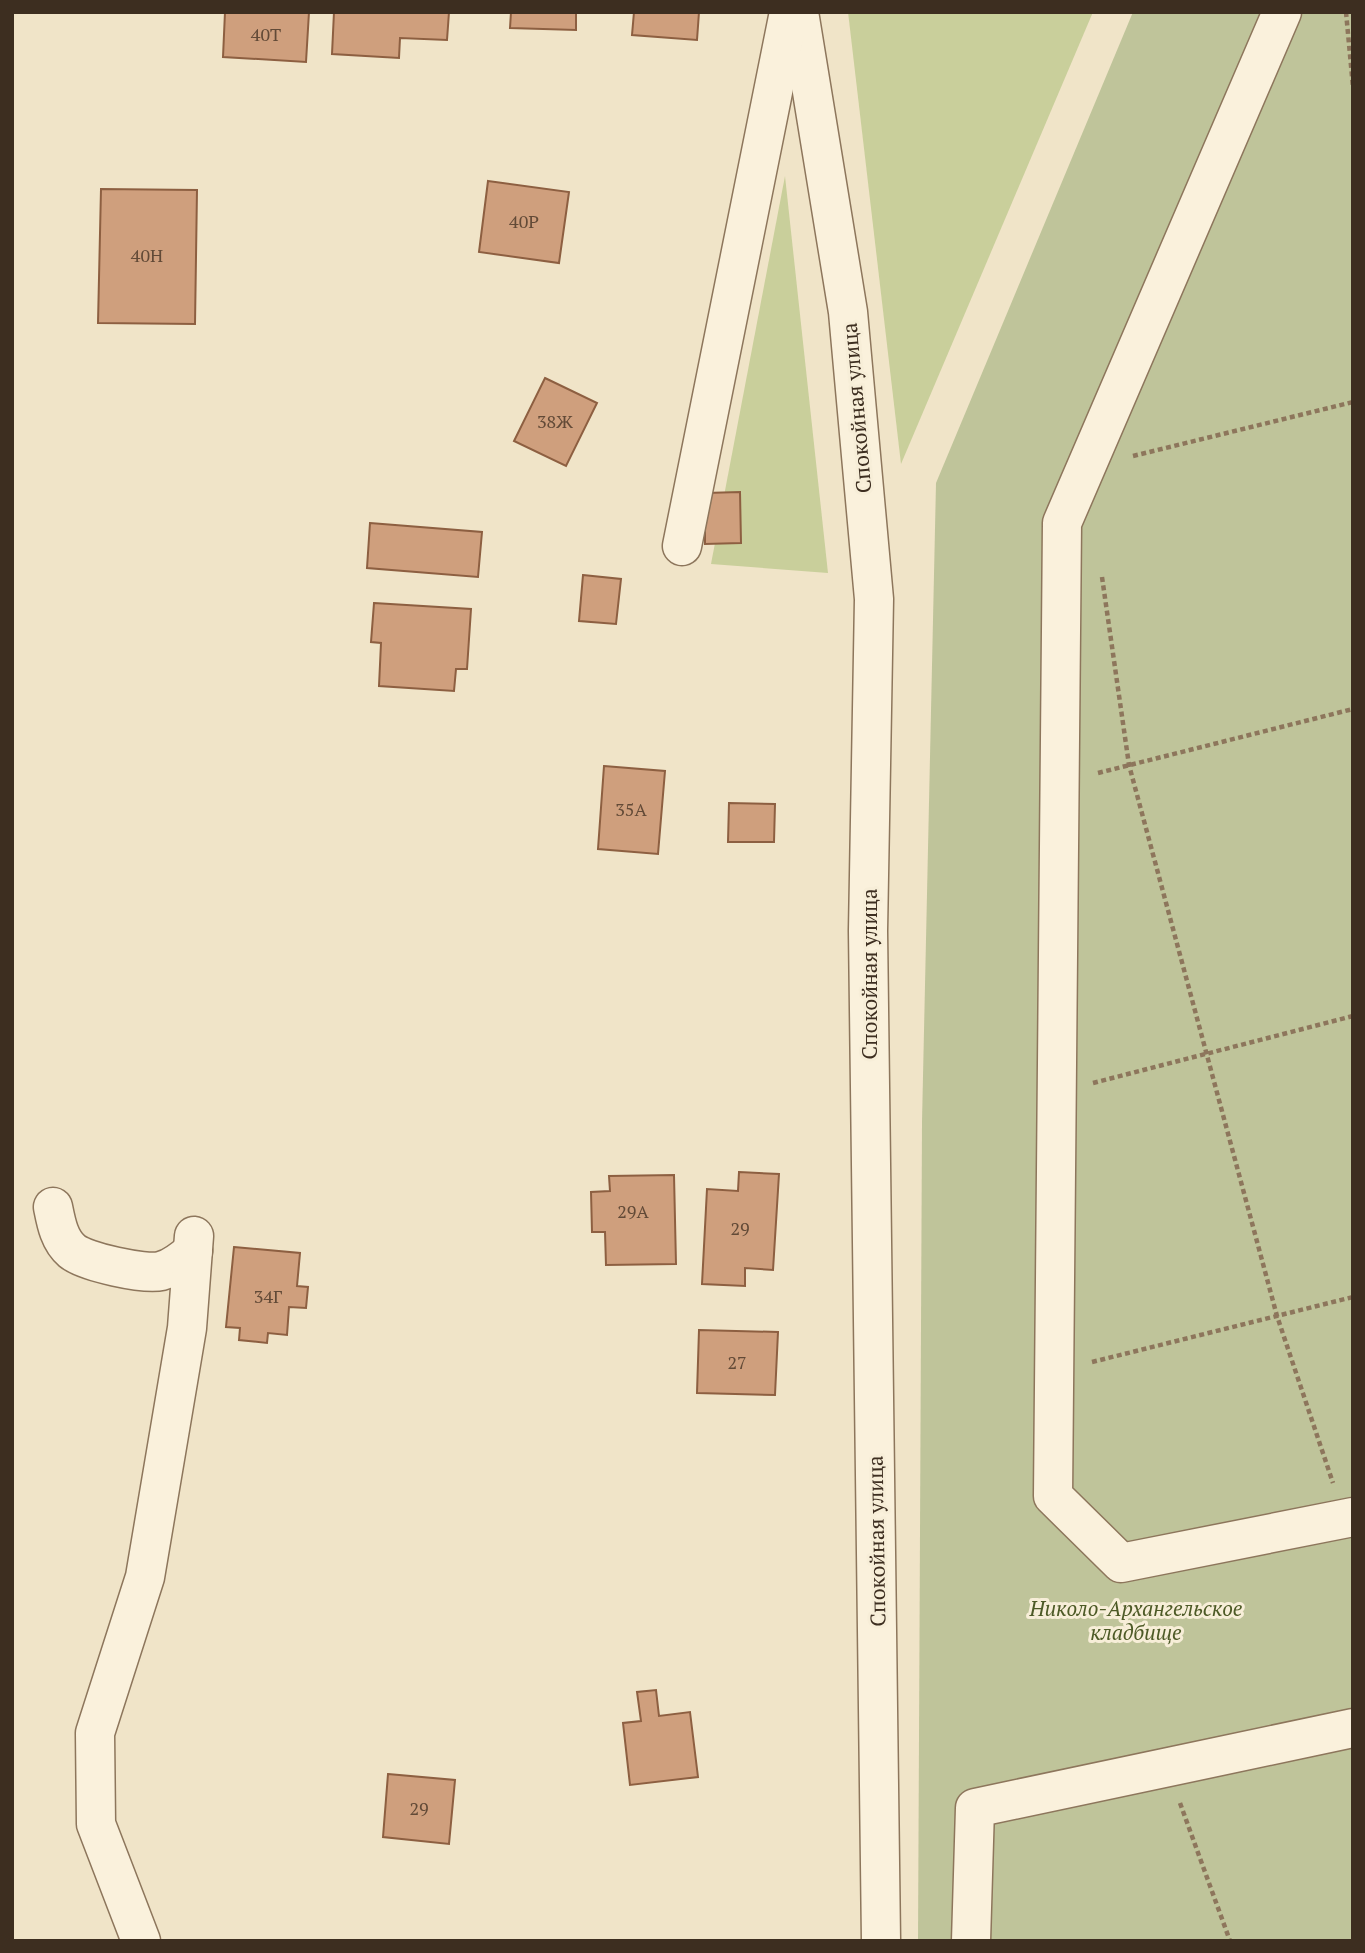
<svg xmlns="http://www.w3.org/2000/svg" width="1365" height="1953" font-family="'PT Serif',serif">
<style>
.green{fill:#c9cf9b}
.cemetery{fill:#bfc49a}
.building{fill:#cf9f7d;stroke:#8d5f41;stroke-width:2}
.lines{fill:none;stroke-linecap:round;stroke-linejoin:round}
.minor-casing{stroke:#8d765c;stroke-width:41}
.path{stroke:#8d765c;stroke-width:4.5;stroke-dasharray:5 3.5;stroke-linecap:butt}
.minor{stroke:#faf1dc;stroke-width:38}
.labels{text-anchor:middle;stroke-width:6;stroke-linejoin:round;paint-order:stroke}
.number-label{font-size:18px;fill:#624a37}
.street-label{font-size:21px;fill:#3d2e20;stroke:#f7eed8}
.park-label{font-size:21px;font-style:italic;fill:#4d5a26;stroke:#f7eed8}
</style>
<rect width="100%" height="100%" fill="#f0e4c8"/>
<g class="green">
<polygon points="848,12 1093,12 901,464"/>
<polygon points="785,176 828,573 711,564"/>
</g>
<polygon class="cemetery" points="1133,12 1353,12 1353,1941 918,1941 922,1122 936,483"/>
<g class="building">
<polygon points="225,12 309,12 306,62 223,57"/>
<polygon points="334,12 449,12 447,40 400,38 399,58 332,54"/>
<polygon points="511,12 576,12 576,30 510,28"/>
<polygon points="634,12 699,12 697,40 632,35"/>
<polygon points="488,181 569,192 559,263 479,252"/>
<polygon points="101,189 197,190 195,324 98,323"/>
<polygon points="545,378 597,403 566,466 514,441"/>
<polygon points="740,492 741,543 705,544 705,493"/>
<polygon points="370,523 482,532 478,577 367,568"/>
<polygon points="583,575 621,579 616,624 579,621"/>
<polygon points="374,603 471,609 467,669 456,669 454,691 379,686 381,643 371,642"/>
<polygon points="604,766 665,771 658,854 598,849"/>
<polygon points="729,803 775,804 774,842 728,842"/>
<polygon points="739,1172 779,1174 773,1270 745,1268 745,1286 702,1284 707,1189 738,1191"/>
<polygon points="674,1175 676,1264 606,1265 605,1232 592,1232 591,1192 610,1191 609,1176"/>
<polygon points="234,1247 300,1253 297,1286 308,1287 306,1308 289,1307 287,1335 268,1333 267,1343 239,1340 240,1328 226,1327"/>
<polygon points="699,1330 778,1332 775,1395 697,1393"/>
<polygon points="656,1690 659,1716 690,1712 698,1777 630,1785 623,1723 641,1721 637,1692"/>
<polygon points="388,1774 455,1780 449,1844 383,1837"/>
</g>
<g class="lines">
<g class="minor-casing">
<g id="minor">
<polyline points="799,12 848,312 874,599 868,931 881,1941"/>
<polyline points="1282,12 1062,523 1053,1496 1121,1563 1353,1517"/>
<polyline points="682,546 789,12"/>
<path d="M53 1207C56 1222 59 1240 72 1251 85 1262 145 1275 161 1271 173 1268 184 1259 193 1251"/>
<polyline points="141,1941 96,1824 95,1733 145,1577 187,1328 194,1236"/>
<polyline points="971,1941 975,1808 1353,1728"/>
</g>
</g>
<g class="path">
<polyline points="1346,12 1353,87"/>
<polyline points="1133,456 1353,402"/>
<polyline points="1102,577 1129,765 1277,1316 1333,1483"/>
<polyline points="1098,773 1353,709"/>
<polyline points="1093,1083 1353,1016"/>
<polyline points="1092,1362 1353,1297"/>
<polyline points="1180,1803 1230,1941"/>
</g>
<use href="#minor" class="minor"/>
</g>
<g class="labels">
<g class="number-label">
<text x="266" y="41">40Т</text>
<text x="524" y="228">40Р</text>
<text x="147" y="262">40Н</text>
<text x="555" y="428">38Ж</text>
<text x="631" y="816">35А</text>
<text x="633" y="1218">29А</text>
<text x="740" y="1235">29</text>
<text x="268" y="1303">34Г</text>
<text x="737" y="1369">27</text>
<text x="419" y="1815">29</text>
</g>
<g class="street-label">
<text transform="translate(857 408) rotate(-95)" y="7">Спокойная улица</text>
<text transform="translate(870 974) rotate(-90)" y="7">Спокойная улица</text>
<text transform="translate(877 1541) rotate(-91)" y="7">Спокойная улица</text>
</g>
<g class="park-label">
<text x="1136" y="1616">Николо-Архангельское<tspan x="1136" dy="24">кладбище</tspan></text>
</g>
</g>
<rect width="1365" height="1953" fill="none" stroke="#3d2e20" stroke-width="28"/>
</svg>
